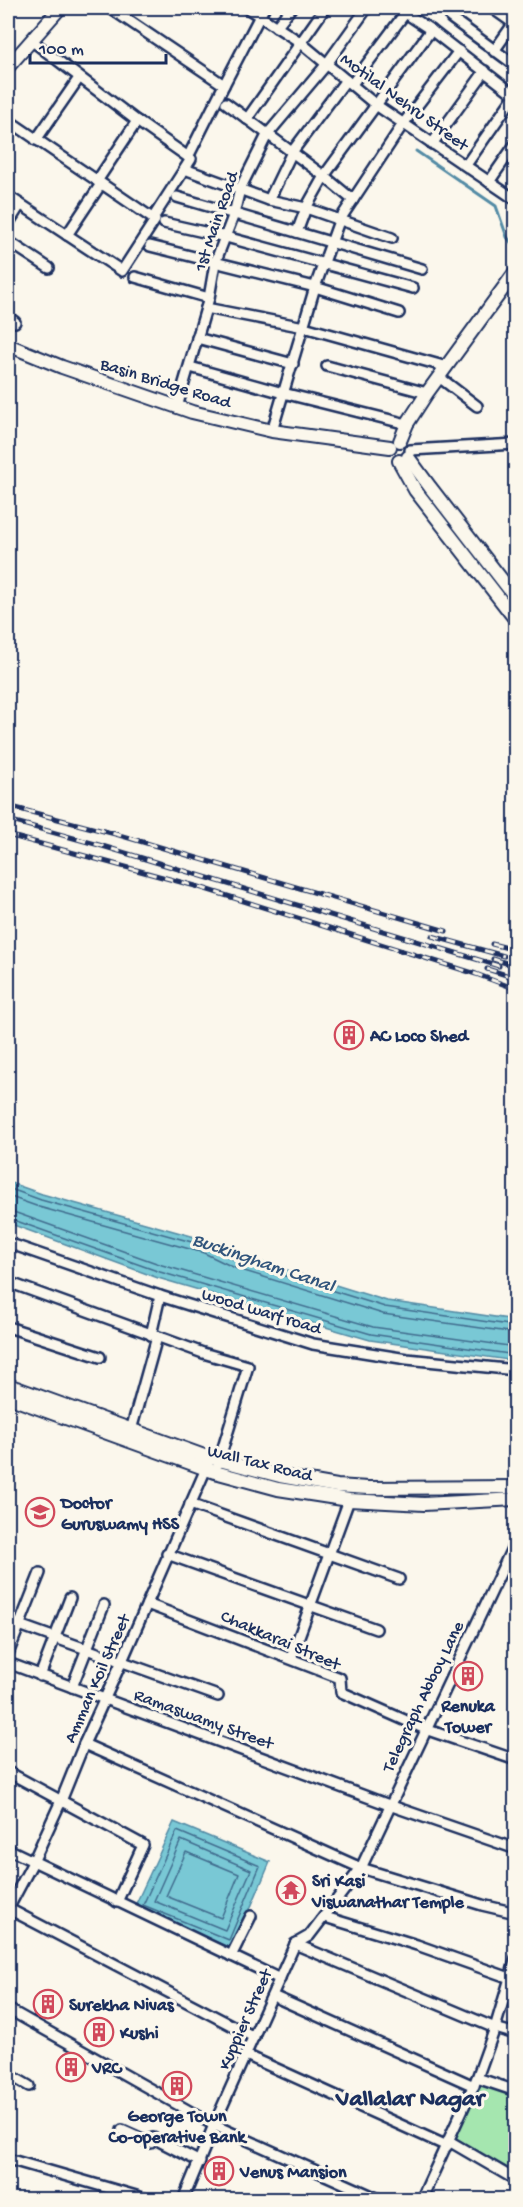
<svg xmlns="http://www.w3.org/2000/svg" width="523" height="2207" font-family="'Gochi Hand',sans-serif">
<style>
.green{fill:#a5e6af;stroke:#608a86;stroke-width:1.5}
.water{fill:#79c8d5;stroke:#538ba5;stroke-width:1.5}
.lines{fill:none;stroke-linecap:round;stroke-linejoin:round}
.shore{stroke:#416c8e;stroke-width:1.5}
.stream{stroke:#538ba5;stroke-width:3}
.minor-casing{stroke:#1b2f5e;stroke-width:14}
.major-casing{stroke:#1b2f5e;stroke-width:16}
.minor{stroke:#fbf7ec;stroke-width:9}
.major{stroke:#fbf7ec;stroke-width:12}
.rail-casing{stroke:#1b2f5e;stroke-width:5}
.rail{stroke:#fbf7ec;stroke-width:3;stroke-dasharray:9;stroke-linecap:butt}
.labels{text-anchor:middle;stroke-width:6;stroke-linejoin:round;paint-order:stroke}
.street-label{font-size:18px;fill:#1b2f5e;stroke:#fbf7ec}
.poi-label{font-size:18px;font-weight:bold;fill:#1b2f5e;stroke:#fbf7ec;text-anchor:start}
.water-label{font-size:20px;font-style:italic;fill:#32557c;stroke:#fbf7ec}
.district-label{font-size:24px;font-weight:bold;fill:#1b2f5e;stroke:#fbf7ec}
</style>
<rect width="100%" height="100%" fill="#fbf7ec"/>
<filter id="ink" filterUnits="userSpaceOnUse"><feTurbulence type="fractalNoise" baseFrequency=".0167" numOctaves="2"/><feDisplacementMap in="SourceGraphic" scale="12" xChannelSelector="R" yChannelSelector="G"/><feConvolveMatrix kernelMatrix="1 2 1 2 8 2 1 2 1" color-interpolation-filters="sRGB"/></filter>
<g filter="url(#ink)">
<polygon class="green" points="481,2083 515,2095 515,2176 454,2141"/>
<g class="water">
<polygon points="8,1182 42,1194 209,1241 239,1255 387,1301 515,1320 515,1361 370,1340 158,1278 8,1223"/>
<polygon points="174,1822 270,1862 233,1949 134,1908"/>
</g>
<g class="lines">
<g class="shore">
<polyline points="8,1188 41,1200 206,1246 237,1261 385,1307 516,1326"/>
<polyline points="8,1196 39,1207 204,1253 235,1268 383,1314 516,1333"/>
<polyline points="8,1210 162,1265 373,1327 516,1347"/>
<polyline points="8,1218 160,1272 371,1334 516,1355"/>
<polygon points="177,1831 260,1866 229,1940 143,1905"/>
<polygon points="181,1840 251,1870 225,1930 154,1901"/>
<polygon points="186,1852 239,1874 221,1918 166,1896"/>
</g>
<polyline class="stream" points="416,151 496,206 507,237 516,249"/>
<g class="minor-casing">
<g id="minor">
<polyline points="110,8 224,85 188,157"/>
<polyline points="247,8 300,42 376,105 516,200"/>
<polyline points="398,8 431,30 516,96"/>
<polyline points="492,8 516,25"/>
<polyline points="451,18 516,66"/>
<polyline points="276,27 291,8"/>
<polyline points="31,40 137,121 191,159 153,218"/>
<polyline points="494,51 516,20"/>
<polyline points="352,84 406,12"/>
<polyline points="224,85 264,8"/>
<polyline points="226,103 324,176 353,200"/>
<polyline points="247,119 325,8"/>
<polyline points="8,120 155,220 122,271 8,196"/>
<polyline points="36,140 79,78"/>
<polyline points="432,144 485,71"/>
<polyline points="466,165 515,95"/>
<polyline points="190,171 269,200 306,208 392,238"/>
<polyline points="97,181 137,121"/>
<polyline points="489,182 516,143"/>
<polyline points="177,197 422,269"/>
<polyline points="269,200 292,152 346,80"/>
<polyline points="164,223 226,237 413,288"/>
<polyline points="8,224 20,205"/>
<polyline points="297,232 306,208 324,176 431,30"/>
<polyline points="67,235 101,184"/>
<polyline points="8,241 49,268"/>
<polyline points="150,246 315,287 399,313"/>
<polyline points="135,277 209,298"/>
<polyline points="206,308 304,327 447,367"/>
<polyline points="8,317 15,322"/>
<polyline points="197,338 293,364"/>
<polyline points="327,366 427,393"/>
<polyline points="190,367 283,393 407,424"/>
<polyline points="439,377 477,406"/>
<polyline points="177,407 209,298 215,263 234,214 240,189 267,135 326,65 367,8"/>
<polyline points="272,431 315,287 339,221 403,124 459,51"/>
<polyline points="410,450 516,444"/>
<polyline points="8,1243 160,1296 313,1344 407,1359 516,1370"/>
<polyline points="8,1282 203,1353 248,1366 218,1464"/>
<polyline points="8,1327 100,1357"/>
<polyline points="151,1335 160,1296"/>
<polyline points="131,1430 157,1337"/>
<polyline points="190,1504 399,1579"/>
<polyline points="167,1554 376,1629"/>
<polyline points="147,1604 340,1678 341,1692 425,1729 516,1760"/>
<polyline points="8,1621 218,1696"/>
<polyline points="8,1654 40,1573"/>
<polyline points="291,1658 349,1500"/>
<polyline points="8,1663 389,1805 516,1849"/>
<polyline points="40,1676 70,1598"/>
<polyline points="72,1687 104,1605"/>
<polyline points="84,1744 361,1868 482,1905 516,1913"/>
<polyline points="8,1772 143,1845 117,1902"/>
<polyline points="8,1849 280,1979"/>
<polyline points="8,1909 33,1862 61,1801 84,1744 122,1661 208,1464"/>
<polyline points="9,1909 254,2037"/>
<polyline points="325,1917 417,1945 510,1978"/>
<polyline points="295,1944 495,2028 516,2034"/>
<polyline points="231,1956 251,1916"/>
<polyline points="273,1996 474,2086"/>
<polyline points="8,2009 214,2125 381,2200"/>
<polyline points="246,2055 447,2146"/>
<polyline points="8,2074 29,2086"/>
<polyline points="477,2078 516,2091"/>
<polyline points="122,2130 151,2143 153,2138 200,2162"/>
<polyline points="449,2141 516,2180"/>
<polyline points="8,2159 150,2200"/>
<polyline points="183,2200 214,2125 295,1944 309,1936 361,1868 516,1540"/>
<polyline points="421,2200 477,2078 495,2028 516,1958"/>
</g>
</g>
<g class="major-casing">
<g id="major">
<polyline points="8,67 60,8"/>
<polyline points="8,345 62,367 192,412 272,431 390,447"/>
<polyline points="400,441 407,424 427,393 516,271"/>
<polyline points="408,457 430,487 516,598"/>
<polyline points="399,461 415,490 516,620"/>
<polyline points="8,1385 204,1456 280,1476 337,1486 368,1488 516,1487"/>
<polyline points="8,1397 215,1472 278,1489 349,1500 424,1504 516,1499"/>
</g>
</g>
<use href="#minor" class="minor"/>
<use href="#major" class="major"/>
<g class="rail-casing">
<g id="rail">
<polyline points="8,806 119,835 446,931"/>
<polyline points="8,820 99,845 499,966"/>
<polyline points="8,835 199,887 476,974 516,989"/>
<polyline points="432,936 504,956"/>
<polyline points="492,944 516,950"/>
<polyline points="493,959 516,966"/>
<polyline points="487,969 516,978"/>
</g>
</g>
<use href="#rail" class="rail"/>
</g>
</g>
<defs>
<g id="building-ring" transform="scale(1.5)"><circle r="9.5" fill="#fbf7ec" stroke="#d1495b" stroke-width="1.5"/><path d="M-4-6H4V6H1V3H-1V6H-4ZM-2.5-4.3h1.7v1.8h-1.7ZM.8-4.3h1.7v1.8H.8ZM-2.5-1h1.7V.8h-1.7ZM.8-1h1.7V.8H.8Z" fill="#d1495b"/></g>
<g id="school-ring" transform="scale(1.5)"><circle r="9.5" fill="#fbf7ec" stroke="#d1495b" stroke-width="1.5"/><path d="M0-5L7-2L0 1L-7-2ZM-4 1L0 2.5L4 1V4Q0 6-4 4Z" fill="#d1495b"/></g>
<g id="temple-ring" transform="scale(1.5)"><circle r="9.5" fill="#fbf7ec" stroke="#d1495b" stroke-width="1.5"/><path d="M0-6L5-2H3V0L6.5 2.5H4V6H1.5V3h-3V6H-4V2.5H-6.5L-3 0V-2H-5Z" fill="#d1495b"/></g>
</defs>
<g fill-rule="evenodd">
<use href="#building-ring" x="349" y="1035"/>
<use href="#school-ring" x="40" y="1512"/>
<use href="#building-ring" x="468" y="1676"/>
<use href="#temple-ring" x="291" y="1890"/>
<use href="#building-ring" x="48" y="2004"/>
<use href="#building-ring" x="99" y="2032"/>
<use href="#building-ring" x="71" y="2067"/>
<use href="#building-ring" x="177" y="2086"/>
<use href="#building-ring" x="219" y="2171"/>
</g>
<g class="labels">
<g class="street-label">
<text transform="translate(405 101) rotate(36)" y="6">Motilal Nehru Street</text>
<text transform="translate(215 221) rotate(-71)" y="6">1st Main Road</text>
<text transform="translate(166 382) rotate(17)" y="6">Basin Bridge Road</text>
<text transform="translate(262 1310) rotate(17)" y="6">wood warf road</text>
<text transform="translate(260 1462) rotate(14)" y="6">Wall Tax Road</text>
<text transform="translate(281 1639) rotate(23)" y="6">Chakkarai Street</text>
<text transform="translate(96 1678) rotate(-66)" y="6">Amman Koil Street</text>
<text transform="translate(422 1696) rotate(-64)" y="6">Telegraph Abboy Lane</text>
<text transform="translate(204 1718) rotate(20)" y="6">Ramaswamy Street</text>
<text transform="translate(244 2019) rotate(-66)" y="6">Kuppier Street</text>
</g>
<g class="poi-label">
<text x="370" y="1041">AC Loco Shed</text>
<text x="61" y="1508">Doctor<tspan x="61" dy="21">Guruswamy HSS</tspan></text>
<text x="468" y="1711" text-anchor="middle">Renuka<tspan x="468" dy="21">Tower</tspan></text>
<text x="312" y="1886">Sri Kasi<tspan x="312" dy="21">Viswanathar Temple</tspan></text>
<text x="69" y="2010">Surekha Nivas</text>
<text x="120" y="2038">Kushi</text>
<text x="92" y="2073">VRC</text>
<text x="177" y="2121" text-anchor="middle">George Town<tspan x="177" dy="21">Co-operative Bank</tspan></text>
<text x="240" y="2177">Venus Mansion</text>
</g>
<g class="water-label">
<text transform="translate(264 1261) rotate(19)" y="7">Buckingham Canal</text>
</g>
<g class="district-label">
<text x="410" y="2105">Vallalar Nagar</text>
</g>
</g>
<rect width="523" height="2207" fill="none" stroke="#fbf7ec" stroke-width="30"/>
<rect x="15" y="15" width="493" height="2177" fill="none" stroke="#1b2f5e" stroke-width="2" filter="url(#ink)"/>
<path d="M30 54v9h136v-9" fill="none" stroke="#1b2f5e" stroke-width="3"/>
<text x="39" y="54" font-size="18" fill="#1b2f5e" stroke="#fbf7ec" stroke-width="4.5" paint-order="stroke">100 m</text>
</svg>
